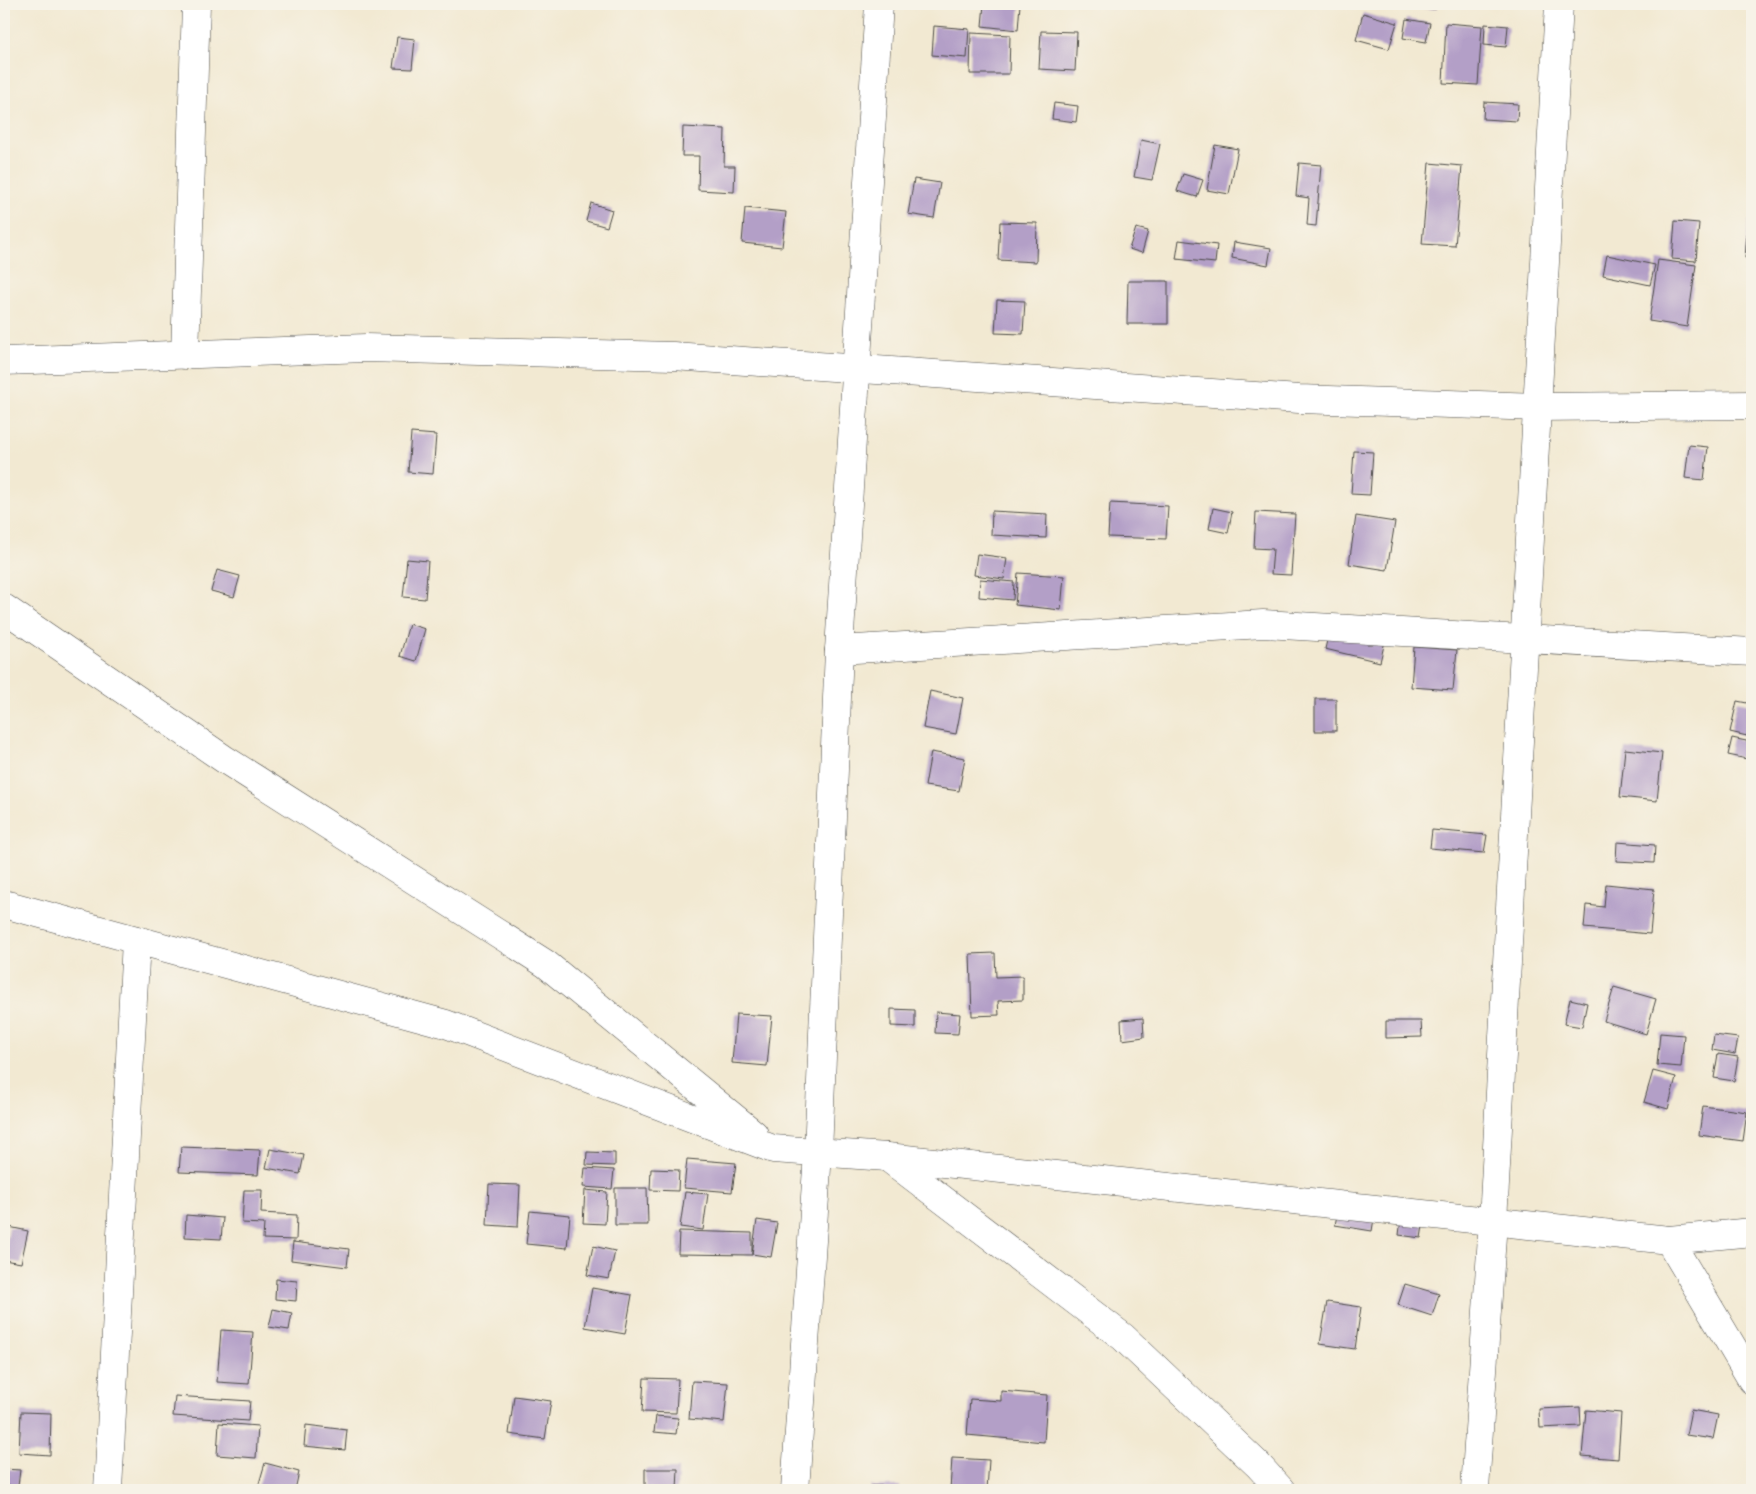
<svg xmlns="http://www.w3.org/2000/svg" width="1756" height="1494" font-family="Mynerve,sans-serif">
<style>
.building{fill:#b39fc7}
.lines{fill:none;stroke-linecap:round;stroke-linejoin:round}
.minor-casing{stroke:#494844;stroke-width:29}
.minor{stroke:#fff;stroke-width:28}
</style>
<rect width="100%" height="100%" fill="#f7f3e8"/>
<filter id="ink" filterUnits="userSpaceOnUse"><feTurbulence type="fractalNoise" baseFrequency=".02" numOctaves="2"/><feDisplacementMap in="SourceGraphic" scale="10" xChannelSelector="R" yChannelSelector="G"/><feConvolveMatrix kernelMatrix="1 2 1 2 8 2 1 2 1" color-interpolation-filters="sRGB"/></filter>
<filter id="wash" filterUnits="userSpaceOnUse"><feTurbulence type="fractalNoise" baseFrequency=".0096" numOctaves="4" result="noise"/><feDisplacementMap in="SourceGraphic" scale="20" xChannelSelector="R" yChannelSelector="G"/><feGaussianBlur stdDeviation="1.12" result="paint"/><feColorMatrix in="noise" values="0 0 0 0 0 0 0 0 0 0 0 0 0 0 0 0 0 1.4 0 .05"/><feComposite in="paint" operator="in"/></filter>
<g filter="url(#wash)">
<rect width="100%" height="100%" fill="#f2e9d2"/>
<g id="blocks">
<g class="building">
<polygon points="984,4 1020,4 1018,30 982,26"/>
<polygon points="1415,4 1437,4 1436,9 1415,8"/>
<polygon points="1363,13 1397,23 1389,49 1356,40"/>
<polygon points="1406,19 1430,23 1426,42 1403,38"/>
<polygon points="1446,23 1482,26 1478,85 1443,83"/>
<polygon points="1485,24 1508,26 1506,47 1484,45"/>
<polygon points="934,26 969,29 967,58 932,55"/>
<polygon points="1041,31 1077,32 1075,71 1039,69"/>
<polygon points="971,33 1010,35 1009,74 970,74"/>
<polygon points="397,37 415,39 412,69 393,68"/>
<polygon points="1484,102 1518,104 1517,121 1483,119"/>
<polygon points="1054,103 1078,106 1076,122 1052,119"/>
<polygon points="683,127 725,129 724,166 735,166 734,192 698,190 699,156 682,156"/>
<polygon points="1141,140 1160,144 1152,180 1134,177"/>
<polygon points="1215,145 1238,149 1229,194 1207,190"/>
<polygon points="1299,163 1321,165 1316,226 1307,225 1309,198 1296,196"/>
<polygon points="1429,163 1462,166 1455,246 1422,244"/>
<polygon points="1183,174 1203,180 1197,197 1177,191"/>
<polygon points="914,179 940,183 934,218 908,214"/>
<polygon points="591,203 612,210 607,227 586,221"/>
<polygon points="745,208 786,212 782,247 742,243"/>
<polygon points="1675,221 1699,223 1696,261 1672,259"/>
<polygon points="1748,221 1752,221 1752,259 1745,258"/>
<polygon points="1000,222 1037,223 1036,262 998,260"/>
<polygon points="1136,228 1148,231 1142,253 1129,249"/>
<polygon points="1179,240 1217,245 1215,263 1176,259"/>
<polygon points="1234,242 1271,248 1268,265 1232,258"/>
<polygon points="1607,255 1655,265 1650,285 1603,275"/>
<polygon points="1658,260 1696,265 1687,327 1649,321"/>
<polygon points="1128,281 1168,281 1168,324 1127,324"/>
<polygon points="997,300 1025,301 1023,334 995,333"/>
<polygon points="411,433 436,435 433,474 408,472"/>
<polygon points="1689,445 1708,447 1704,480 1685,478"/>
<polygon points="1354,451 1373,452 1370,495 1351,494"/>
<polygon points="1110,503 1168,506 1166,539 1108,537"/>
<polygon points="1213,508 1232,512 1228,533 1209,529"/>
<polygon points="992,511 1047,514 1046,538 991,535"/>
<polygon points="1256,512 1295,514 1291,575 1271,574 1273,549 1254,548"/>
<polygon points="1356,516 1395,522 1387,570 1349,564"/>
<polygon points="977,554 1007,558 1004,579 974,575"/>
<polygon points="407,559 428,561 425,599 403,597"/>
<polygon points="217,570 240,576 234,597 211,591"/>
<polygon points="1018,573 1064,576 1061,610 1015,605"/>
<polygon points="980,579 1014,582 1013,600 979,597"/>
<polygon points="409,624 425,629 416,661 400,656"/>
<polygon points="1330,628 1385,641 1380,662 1325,649"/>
<polygon points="1414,647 1457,650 1453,690 1411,687"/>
<polygon points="930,691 963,698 956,734 923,728"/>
<rect x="1315" y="699" width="21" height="32"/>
<polygon points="1737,701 1752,704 1747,736 1730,732"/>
<polygon points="1732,738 1751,742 1747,759 1728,755"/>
<polygon points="1625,749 1662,753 1657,801 1620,797"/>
<polygon points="931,752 965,758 959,791 925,786"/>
<polygon points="1432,830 1487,835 1484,853 1430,848"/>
<polygon points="1617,842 1655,845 1654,863 1616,861"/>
<polygon points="1606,884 1654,889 1650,934 1584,928 1586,905 1604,907"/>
<polygon points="995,953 996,977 1023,976 1023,1000 998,1001 999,1015 972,1016 970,954"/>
<polygon points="1614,987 1656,999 1646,1034 1604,1021"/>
<polygon points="1570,999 1587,1003 1582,1027 1564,1024"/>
<polygon points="891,1009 915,1010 915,1027 891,1026"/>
<polygon points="936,1012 960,1014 958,1034 935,1033"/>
<polygon points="736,1014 772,1016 767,1066 732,1063"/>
<polygon points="1143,1018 1144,1037 1122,1040 1121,1020"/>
<polygon points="1386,1021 1421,1021 1422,1037 1386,1038"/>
<polygon points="1660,1033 1684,1035 1681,1067 1657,1065"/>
<polygon points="1714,1035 1738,1038 1735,1054 1712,1050"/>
<polygon points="1718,1054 1738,1057 1734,1081 1714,1078"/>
<polygon points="1653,1071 1676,1077 1668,1109 1644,1102"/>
<polygon points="1703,1106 1747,1112 1743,1141 1699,1135"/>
<polygon points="181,1147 260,1150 258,1175 179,1172"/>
<polygon points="270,1149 304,1155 300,1174 266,1168"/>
<polygon points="587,1152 615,1153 615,1166 586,1165"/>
<polygon points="687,1159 736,1163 732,1192 684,1188"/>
<polygon points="585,1168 614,1170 612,1189 583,1187"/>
<polygon points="651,1169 679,1170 678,1191 650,1190"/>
<polygon points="489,1184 520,1185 518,1227 487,1225"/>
<polygon points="615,1188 647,1188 648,1225 615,1225"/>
<polygon points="244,1190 262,1190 261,1213 297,1215 296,1240 263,1239 264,1224 242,1223"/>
<polygon points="585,1190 607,1192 605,1224 583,1223"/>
<polygon points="685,1192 708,1194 703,1230 680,1227"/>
<polygon points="1339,1206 1375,1212 1372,1231 1335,1225"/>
<polygon points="530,1211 570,1215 567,1248 526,1244"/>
<polygon points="1402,1211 1425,1214 1421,1238 1399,1235"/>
<polygon points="186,1215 223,1218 221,1239 185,1237"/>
<polygon points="757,1220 777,1223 771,1257 752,1254"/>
<polygon points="9,1227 28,1231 21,1263 4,1260"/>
<polygon points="679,1231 752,1233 752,1255 678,1254"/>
<polygon points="293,1242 349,1249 347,1267 291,1260"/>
<polygon points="593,1246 615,1251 609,1279 587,1275"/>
<polygon points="276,1279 297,1281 296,1301 275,1299"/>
<polygon points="1405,1284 1439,1294 1432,1316 1398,1305"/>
<polygon points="592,1288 632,1295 625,1334 585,1327"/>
<polygon points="1327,1302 1361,1307 1355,1349 1320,1344"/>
<polygon points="273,1309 292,1313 289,1330 269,1327"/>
<polygon points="221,1330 253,1332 249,1384 217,1382"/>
<polygon points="644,1378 678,1379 676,1413 642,1412"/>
<polygon points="692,1381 728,1383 724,1422 689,1419"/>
<polygon points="1001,1391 1047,1395 1044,1442 967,1435 970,1399 1001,1401"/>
<polygon points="175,1396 250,1401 248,1421 173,1416"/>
<polygon points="514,1396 551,1401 545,1439 509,1434"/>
<polygon points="1580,1407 1581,1426 1540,1428 1539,1409"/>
<polygon points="1586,1410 1621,1413 1618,1459 1582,1456"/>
<polygon points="1691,1410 1718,1415 1713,1439 1686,1435"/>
<polygon points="21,1412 51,1413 50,1455 19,1453"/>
<polygon points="656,1416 678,1418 676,1434 654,1432"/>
<polygon points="219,1423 258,1426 256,1458 217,1455"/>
<polygon points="306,1425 347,1430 345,1450 304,1446"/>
<polygon points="952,1458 989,1460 987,1490 950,1490"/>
<polygon points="265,1463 299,1472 295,1490 269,1490 258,1487"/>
<polygon points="4,1469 20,1470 18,1486 4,1485"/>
<polygon points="645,1469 678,1469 677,1490 645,1490"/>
<rect x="871" y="1486" width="29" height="4"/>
</g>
</g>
</g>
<g filter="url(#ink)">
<use href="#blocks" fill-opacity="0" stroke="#494844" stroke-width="1"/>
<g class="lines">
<g class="minor-casing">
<g id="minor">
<polyline points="185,355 196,4"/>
<polyline points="4,361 366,348 673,356 1299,399 1536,407 1752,405"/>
<polyline points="4,608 224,759 546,964 754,1134"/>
<polyline points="839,650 1263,624 1752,652"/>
<polyline points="4,904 446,1024 773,1149 887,1157 1669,1240 1752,1232"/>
<polyline points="887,1157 1123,1337 1258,1465 1281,1490"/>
<polyline points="1669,1240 1752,1380"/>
<polyline points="108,1490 136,940"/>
<polyline points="795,1490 818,1153 839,650 879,4"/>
<polyline points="1475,1490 1493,1221 1559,4"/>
</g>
</g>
<use href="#minor" class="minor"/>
</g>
</g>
<rect width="1756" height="1494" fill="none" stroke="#f7f3e8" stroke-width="20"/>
</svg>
